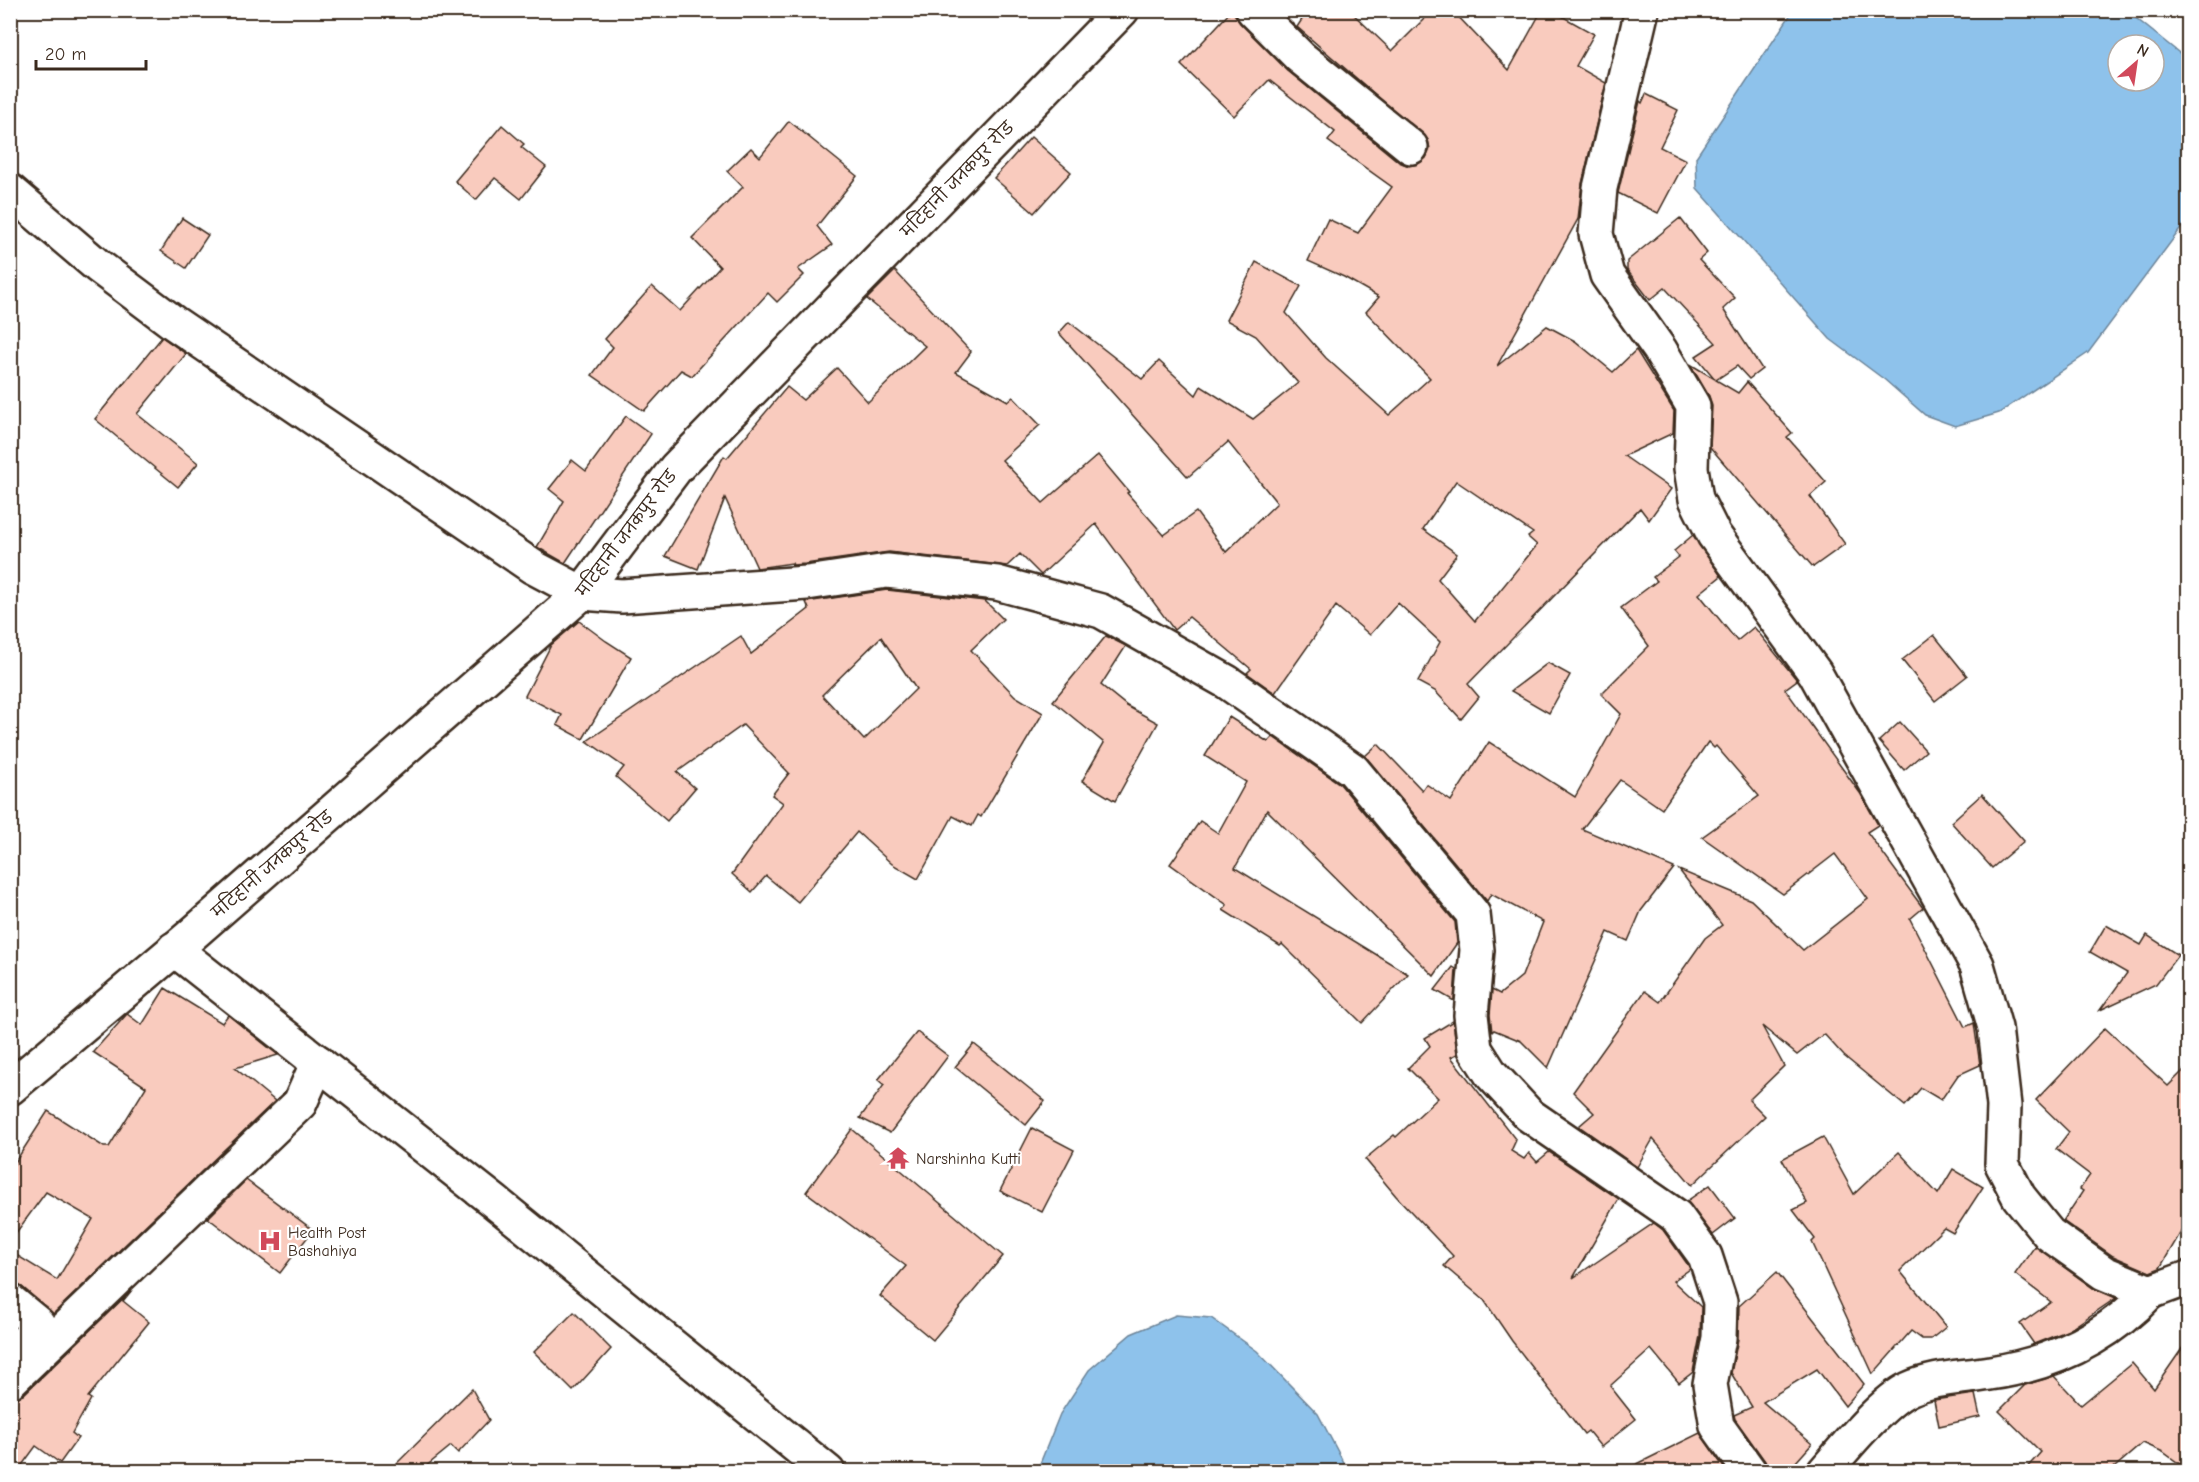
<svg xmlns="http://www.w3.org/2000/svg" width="2199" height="1482" font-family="'Comic Neue','Playpen Sans Deva',sans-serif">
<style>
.water{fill:#8ec2eb;stroke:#6d8599;stroke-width:1.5;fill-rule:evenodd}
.building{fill:#f9cbbe;stroke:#3b2a1e;stroke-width:1.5;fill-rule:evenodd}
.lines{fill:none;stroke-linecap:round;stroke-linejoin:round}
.minor-casing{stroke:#3b2a1e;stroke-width:38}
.minor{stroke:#fff;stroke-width:33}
.labels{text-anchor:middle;stroke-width:4.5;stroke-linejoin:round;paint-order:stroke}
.street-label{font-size:16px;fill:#3b2a1e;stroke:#fff}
.poi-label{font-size:16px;fill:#3b2a1e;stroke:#fff;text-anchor:start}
</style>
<rect width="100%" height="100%" fill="#fff"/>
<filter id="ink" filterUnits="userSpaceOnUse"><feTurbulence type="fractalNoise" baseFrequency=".0167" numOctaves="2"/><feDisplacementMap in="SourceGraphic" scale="12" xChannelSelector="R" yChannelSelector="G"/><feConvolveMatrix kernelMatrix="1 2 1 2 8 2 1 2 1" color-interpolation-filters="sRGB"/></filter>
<g filter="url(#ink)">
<g class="water">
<path d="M1793 11H2127L2188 60V219L2088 353 1999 413 1955 426 1925 415 1885 380 1830 339 1697 188 1696 157ZM2118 45H2154V81H2118Z"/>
<polygon points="1176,1315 1211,1318 1257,1351 1318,1414 1348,1471 1037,1471 1060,1414 1089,1370 1131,1334"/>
</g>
<g class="building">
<path d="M1232 10 1240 23 1288 71 1399 162 1409 166 1418 164 1426 158 1430 149 1428 140 1297 27 1308 10H1349L1392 51 1433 10H1452L1509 70 1542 10H1551L1594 34 1576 66 1606 83 1582 184 1578 219 1497 366 1547 326 1575 341 1613 372 1636 350 1674 411 1673 433 1624 456 1671 489 1649 520 1640 508 1468 684 1479 697 1461 719 1435 691 1418 682 1440 642 1398 603 1370 635 1336 606 1275 693 1247 673 1251 669 1189 617 1174 630 1096 524 1041 575 1020 554 1007 566 889 552 805 564 793 565 792 563 757 568 725 498 698 569 665 556 724 456 727 458 787 387 803 400 837 368 868 402 925 346 867 299 895 271 971 352 956 372 1008 401 1013 397 1040 425 1002 460 1043 503 1098 455 1129 492 1127 493 1164 535 1196 512 1226 552 1277 503 1228 442 1188 477 1059 333 1069 322 1142 379 1159 361 1196 395 1201 386 1253 419 1298 383 1256 336 1226 320 1256 262 1301 286 1286 313 1326 358 1389 415 1430 378 1366 312 1379 297 1344 277 1308 261 1328 219 1358 233 1392 187 1328 141 1335 132 1269 80 1234 116 1181 65ZM1456 481 1533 533 1528 537 1537 545 1475 621 1438 579 1457 554 1423 529Z"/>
<polygon points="1646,94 1678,110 1660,147 1686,160 1658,213 1618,193 1640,101 1642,103"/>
<polygon points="789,121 857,176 817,226 832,245 798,269 804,275 777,302 768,293 692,376 681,370 644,411 592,375 613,347 605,339 652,286 680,311 720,267 692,238 743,187 727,171 751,148 760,157"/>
<polygon points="502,125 524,144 521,147 546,167 521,199 495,178 476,200 455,181"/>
<polygon points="1031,137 1071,172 1034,213 994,178"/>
<polygon points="182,218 208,235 186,268 161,251"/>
<polygon points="1680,218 1707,253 1699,260 1735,298 1723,309 1762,369 1749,379 1737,366 1716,380 1738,393 1747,382 1792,433 1787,437 1826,482 1810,496 1845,544 1813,567 1710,447 1712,406 1709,396 1690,364 1715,379 1696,356 1716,343 1665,288 1650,300 1627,270 1627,261"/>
<polygon points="162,337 186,354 137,414 198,463 178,487 95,419"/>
<polygon points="626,416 651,434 565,563 537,547 564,501 549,489 572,460 586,471"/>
<polygon points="1693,535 1721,576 1699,594 1737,641 1754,627 1797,680 1785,689 1860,793 1878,825 1867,832 1923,908 1910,919 1965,1027 1974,1023 1980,1065 1958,1075 1941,1100 1921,1088 1905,1106 1844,1056 1824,1034 1797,1055 1762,1026 1784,1066 1749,1100 1765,1116 1692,1185 1653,1139 1637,1167 1579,1126 1594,1113 1573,1092 1645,991 1660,1002 1705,938 1722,925 1679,870 1751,900 1803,950 1868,899 1835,854 1783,894 1702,837 1759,796 1716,746 1714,748 1708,742 1662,809 1620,780 1582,829 1674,868 1641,911 1628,941 1608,932 1548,1068 1521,1041 1494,1030 1492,1032 1490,1015 1492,990 1500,994 1522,976 1543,922 1491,894 1487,901 1365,756 1378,744 1422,790 1426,784 1451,801 1489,742 1575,797 1621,714 1601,694 1649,646 1621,608 1657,581 1653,577 1679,557 1674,551"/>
<path d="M887 590 985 601 1003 619 971 650 1015 696 1043 713 981 817 978 815 972 826 953 816 918 879 892 864 857 832 798 902 766 876 752 892 732 874 783 803 772 795 789 773 743 725 677 772 695 788 667 821 616 777 624 767 587 741 741 636 751 654 809 609 806 602ZM881 637 916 689 864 740 822 695Z"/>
<polygon points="579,621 606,641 631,657 583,739 557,725 562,715 525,696 551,645"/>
<polygon points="1934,635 1967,676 1935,701 1902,660"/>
<polygon points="1106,636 1126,646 1101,685 1127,706 1158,723 1115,801 1082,781 1104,743 1053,701"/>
<polygon points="1548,663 1570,675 1549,713 1511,691"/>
<polygon points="1229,717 1268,742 1273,737 1340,784 1455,922 1457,943 1434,976 1267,810 1235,868 1408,974 1362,1023 1282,944 1280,946 1223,910 1227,905 1170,864 1200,821 1218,833 1246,782 1205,756"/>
<polygon points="1900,722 1926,751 1904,770 1879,741"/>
<polygon points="1982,794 2024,841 1992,868 1951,822"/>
<polygon points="2106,925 2141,945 2147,935 2178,955 2156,984 2100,1010 2127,973 2090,952"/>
<polygon points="1453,967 1456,969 1454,1001 1435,990"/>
<polygon points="165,988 222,1023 228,1015 278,1055 235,1068 275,1101 53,1314 22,1287 10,1283 10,1251 57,1280 93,1219 46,1192 10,1241 10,1170 48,1111 104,1147 109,1147 146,1087 93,1052 127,1014 142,1025"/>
<polygon points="1453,1021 1457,1054 1451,1057 1516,1140 1511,1151 1524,1159 1529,1153 1537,1162 1549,1152 1619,1199 1573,1278 1654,1223 1663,1230 1688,1265 1690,1269 1673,1281 1701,1307 1700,1336 1693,1372 1679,1383 1651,1349 1610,1386 1636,1419 1601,1447 1588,1431 1584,1434 1512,1341 1484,1300 1444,1266 1453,1256 1396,1196 1365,1159 1394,1135 1396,1137 1438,1098 1408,1068 1430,1046 1425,1038"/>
<polygon points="2105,1028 2168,1086 2188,1066 2188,1220 2160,1268 2150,1272 2113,1256 2063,1221 2083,1191 2080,1189 2090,1175 2056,1149 2069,1132 2036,1100"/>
<polygon points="917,1032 948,1056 890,1133 860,1118 884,1085 878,1080"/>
<polygon points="974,1044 1045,1101 1026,1125 955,1067"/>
<polygon points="1032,1128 1074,1150 1042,1212 1000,1191"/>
<polygon points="852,1129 1003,1256 933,1340 880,1296 906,1266 806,1192"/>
<polygon points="1823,1137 1854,1194 1899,1152 1938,1194 1953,1169 1983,1187 1953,1233 1944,1228 1900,1271 1946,1327 1931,1339 1922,1339 1911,1331 1873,1374 1812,1242 1815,1239 1793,1210 1807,1203 1782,1159"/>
<polygon points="246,1180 313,1230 280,1273 208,1218"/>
<polygon points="1710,1185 1735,1218 1713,1235 1687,1201"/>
<polygon points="2035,1246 2093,1288 2116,1298 2069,1330 2034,1344 2020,1324 2051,1302 2015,1274"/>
<polygon points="1777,1272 1864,1384 1845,1406 1817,1369 1763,1402 1812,1444 1787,1472 1769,1472 1765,1461 1735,1419 1734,1415 1752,1407 1731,1373 1738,1339 1739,1306"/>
<polygon points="132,1290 123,1301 149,1322 88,1397 91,1399 72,1433 78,1438 60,1463 36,1446 17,1472 10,1472 11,1399 23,1395"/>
<polygon points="574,1312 611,1349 573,1391 534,1352"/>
<polygon points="2188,1340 2188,1470 2163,1452 2143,1443 2109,1472 2023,1472 2041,1452 1999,1411 2025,1385 2054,1376 2081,1405 2132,1363 2154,1389"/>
<polygon points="472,1389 489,1420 458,1453 451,1446 419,1472 395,1472 392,1468"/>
<polygon points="1975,1394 1980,1417 1939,1426 1934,1400"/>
<polygon points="1700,1433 1727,1472 1621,1472"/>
</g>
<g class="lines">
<g class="minor-casing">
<g id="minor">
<polyline points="1253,10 1300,57 1411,147"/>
<polyline points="1642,10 1600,188 1596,234 1607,275 1660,350 1693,406 1691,468 1696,499 1714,535 1815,673 1977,965 1995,1028 2004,1106 2002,1164 2019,1197 2049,1234 2104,1273 2150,1292 2188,1278"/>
<polyline points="10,191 98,266 174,323 533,567 582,593 622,596 807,583 887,571 997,583 1101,611 1227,682 1353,770 1473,914 1477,950 1471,1015 1475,1049 1491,1074 1529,1115 1676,1216 1705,1256 1720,1302 1719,1338 1710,1384 1717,1426 1750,1472"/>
<polyline points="174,949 495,1202 828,1472"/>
<polyline points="10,1088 188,938 582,593 676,468 1122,10"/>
<polyline points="10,1301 38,1324 13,1360"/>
<polyline points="10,1381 300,1103 318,1062"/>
<path d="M1824 1472C1844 1449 1883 1401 1909 1389 1935 1377 1962 1378 1990 1373 2052 1364 2107 1338 2150 1292"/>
</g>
</g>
<use href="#minor" class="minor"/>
</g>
</g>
<defs>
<g id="temple-bare" transform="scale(1.8)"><path d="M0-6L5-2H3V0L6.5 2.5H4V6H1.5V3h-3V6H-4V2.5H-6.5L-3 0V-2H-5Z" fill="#d1495b" stroke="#fff" stroke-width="2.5" paint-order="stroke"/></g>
<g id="hospital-bare" transform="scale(1.8)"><path d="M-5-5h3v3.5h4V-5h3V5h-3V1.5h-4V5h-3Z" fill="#d1495b" stroke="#fff" stroke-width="2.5" paint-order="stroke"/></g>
</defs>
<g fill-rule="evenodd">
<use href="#temple-bare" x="898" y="1158"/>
<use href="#hospital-bare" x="270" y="1241"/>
</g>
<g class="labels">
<g class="street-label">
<text transform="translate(957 179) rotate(-46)" y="6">मटिहानी जनकपुर रोड</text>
<text transform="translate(626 533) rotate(-53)" y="6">मटिहानी जनकपुर रोड</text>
<text transform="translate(272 864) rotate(-41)" y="6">मटिहानी जनकपुर रोड</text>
</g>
<g class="poi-label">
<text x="916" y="1164">Narshinha Kutti</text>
<text x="288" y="1238">Health Post<tspan x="288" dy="18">Bashahiya</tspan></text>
</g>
</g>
<rect width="2199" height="1482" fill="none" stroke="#fff" stroke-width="36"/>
<rect x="18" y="18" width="2163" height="1446" fill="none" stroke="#3b2a1e" stroke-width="2" filter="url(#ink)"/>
<g transform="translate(2136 63) rotate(29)"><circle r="28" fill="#ffffff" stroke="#b1aaa5" stroke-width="1.5"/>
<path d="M0-4.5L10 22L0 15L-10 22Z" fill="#d1495b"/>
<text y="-9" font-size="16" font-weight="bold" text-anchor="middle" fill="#3b2a1e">N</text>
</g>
<path d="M36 60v9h110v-9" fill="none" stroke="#3b2a1e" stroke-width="3"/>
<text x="45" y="60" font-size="18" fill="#3b2a1e" stroke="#ffffff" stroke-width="4.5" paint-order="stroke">20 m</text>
</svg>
